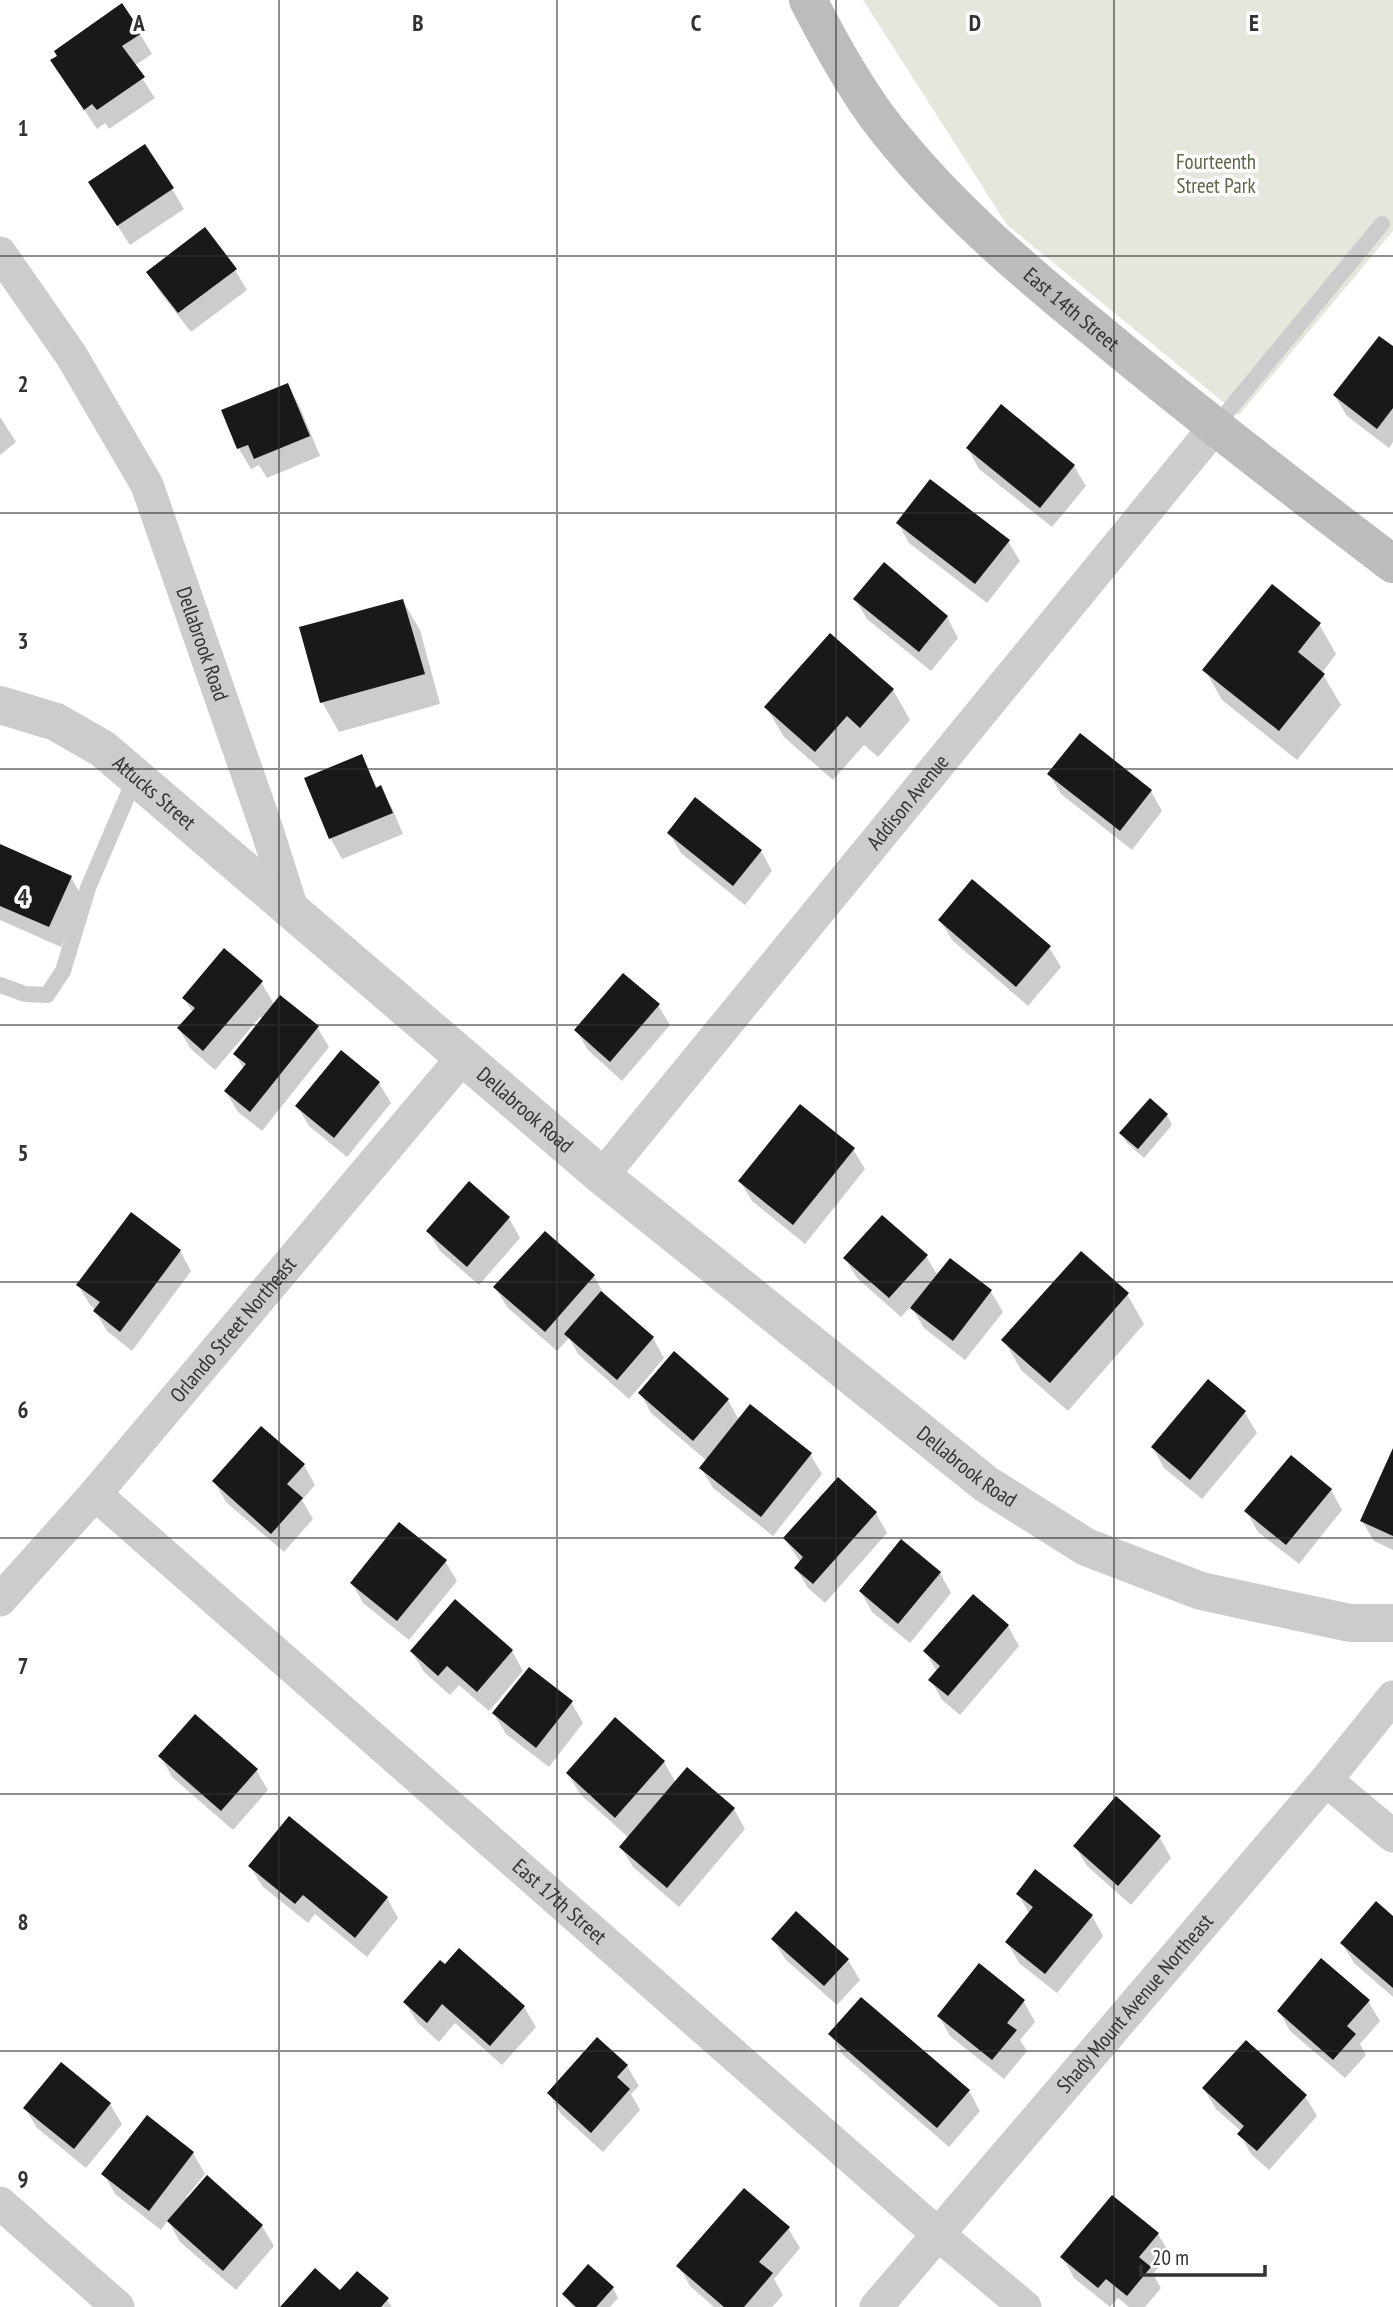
<svg xmlns="http://www.w3.org/2000/svg" width="1393" height="2307" font-family="'PT Sans Narrow',sans-serif">
<style>
.park{fill:#e3e7dc}
.shadow{fill:#0003}
.building{fill:#191919}
.lines{fill:none;stroke-linecap:round;stroke-linejoin:round}
.service{stroke:#ccc;stroke-width:16}
.minor{stroke:#ccc;stroke-width:33}
.tertiary{stroke:#ccc;stroke-width:38}
.secondary{stroke:#bcbcbc;stroke-width:38}
.grid{fill:none;stroke:#323232;stroke-width:2;stroke-opacity:0.55}
.labels{text-anchor:middle;stroke-width:7;stroke-linejoin:round;paint-order:stroke}
.park-label{font-size:21px;fill:#5a6844;stroke:#fff}
.street-label{font-size:21px;fill:#323232;stroke:#fff}
.grid-label{font-size:23px;text-anchor:middle;font-weight:bold;fill:#323232;stroke:#fff;stroke-width:7;stroke-linejoin:round;paint-order:stroke}
</style>
<rect width="100%" height="100%" fill="#fff"/>
<polygon class="park" points="863,0 1393,0 1393,231 1239,415 1007,225"/>
<g class="shadow">
<polygon points="140,34 152,54 134,66 155,98 109,129 105,123 97,129 52,61"/>
<polygon points="172,189 184,209 130,245 102,202"/>
<polygon points="235,270 247,290 191,332 160,292 148,272"/>
<polygon points="1393,348 1393,442 1389,448 1347,416 1335,396"/>
<polygon points="287,385 299,405 320,456 267,478 259,465 251,469 239,449 224,411"/>
<polygon points="0,417 16,442 0,455"/>
<polygon points="968,449 1074,466 1086,486 1052,527 979,469"/>
<polygon points="898,523 1008,541 1020,561 987,603 909,543"/>
<polygon points="855,599 947,617 958,638 931,671 867,619"/>
<polygon points="403,601 420,630 440,704 339,732 322,702"/>
<polygon points="1319,624 1336,654 1322,673 1341,705 1297,760 1222,700 1205,670"/>
<polygon points="893,690 910,720 878,757 864,745 833,780 784,737 766,707"/>
<polygon points="361,757 378,789 380,788 392,808 403,834 342,859 331,839 306,779"/>
<polygon points="1049,774 1151,791 1162,811 1132,850 1061,794"/>
<polygon points="669,833 761,851 772,871 745,905 681,853"/>
<polygon points="0,846 71,877 82,897 61,947 0,920"/>
<polygon points="940,920 1049,947 1061,967 1028,1006 952,940"/>
<polygon points="261,982 274,1004 317,1027 329,1047 262,1131 238,1112 226,1092 244,1069 235,1054 263,1019 260,1017 215,1070 191,1049 179,1029 193,1013 184,998"/>
<polygon points="658,1005 670,1025 622,1081 588,1050 576,1030"/>
<polygon points="379,1083 391,1103 347,1157 309,1126 297,1106"/>
<polygon points="1150,1100 1167,1115 1172,1125 1144,1158 1127,1143 1121,1133"/>
<polygon points="853,1149 865,1169 805,1244 752,1201 740,1181"/>
<polygon points="509,1218 520,1238 479,1285 440,1251 428,1231"/>
<polygon points="180,1251 191,1271 132,1351 107,1331 95,1311 96,1310 90,1305 78,1285"/>
<polygon points="926,1256 938,1276 950,1260 991,1292 1003,1312 965,1360 924,1328 911,1306 901,1317 857,1278 845,1258"/>
<polygon points="594,1276 605,1296 653,1338 664,1358 629,1399 578,1354 569,1338 557,1351 507,1307 495,1287"/>
<polygon points="1127,1294 1144,1324 1068,1411 1021,1370 1004,1340"/>
<polygon points="1208,1381 1245,1413 1257,1433 1202,1499 1164,1468 1153,1448"/>
<polygon points="640,1393 728,1400 739,1420 810,1454 822,1474 773,1536 713,1488 701,1468 707,1461 651,1413"/>
<polygon points="1393,1454 1393,1550 1374,1541 1362,1521"/>
<polygon points="304,1465 315,1485 302,1500 313,1519 284,1552 226,1502 214,1481"/>
<polygon points="1331,1490 1342,1510 1299,1564 1258,1532 1246,1511"/>
<polygon points="876,1513 887,1533 825,1603 808,1588 796,1568 801,1563 785,1539"/>
<polygon points="445,1561 457,1581 409,1640 363,1603 352,1583"/>
<polygon points="940,1573 951,1593 910,1643 872,1612 861,1592"/>
<polygon points="1008,1626 1019,1646 960,1715 942,1700 931,1680 937,1672 925,1651"/>
<polygon points="512,1651 523,1671 489,1711 459,1685 450,1695 424,1672 412,1652"/>
<polygon points="571,1702 583,1723 549,1767 506,1734 494,1714"/>
<polygon points="615,1720 664,1762 676,1783 734,1809 745,1829 679,1907 633,1867 621,1847 629,1838 580,1794 568,1774"/>
<polygon points="161,1757 256,1770 268,1790 233,1830 172,1777"/>
<polygon points="1116,1799 1160,1838 1171,1858 1131,1905 1087,1866 1075,1846"/>
<polygon points="250,1866 387,1898 398,1918 367,1957 315,1914 308,1923 262,1886"/>
<polygon points="1018,1894 1092,1916 1103,1936 1057,1993 1019,1963 1007,1942 1029,1913"/>
<polygon points="1393,1918 1393,1997 1354,1963 1342,1943"/>
<polygon points="773,1939 848,1960 860,1980 837,2005 785,1959"/>
<polygon points="1368,2001 1380,2021 1360,2044 1366,2055 1345,2078 1290,2031 1279,2011"/>
<polygon points="405,2002 524,2007 536,2027 502,2065 455,2023 439,2042 417,2022"/>
<polygon points="1024,2002 1035,2022 1020,2040 1027,2051 1004,2079 950,2036 939,2016"/>
<polygon points="831,2034 969,2091 980,2111 949,2147 842,2054"/>
<polygon points="61,2064 110,2104 122,2124 86,2168 37,2128 25,2108"/>
<polygon points="627,2066 639,2086 631,2094 640,2110 603,2152 561,2114 549,2093"/>
<polygon points="1204,2089 1305,2096 1317,2116 1269,2170 1251,2154 1240,2134 1242,2132 1216,2109"/>
<polygon points="193,2153 205,2174 186,2197 262,2226 274,2246 236,2290 180,2242 168,2220 161,2230 115,2194 104,2174"/>
<polygon points="788,2228 800,2248 774,2279 783,2295 772,2307 714,2307 690,2286 679,2266"/>
<polygon points="1158,2234 1170,2254 1153,2274 1161,2288 1145,2307 1129,2307 1118,2298 1110,2307 1074,2278 1063,2258"/>
<polygon points="613,2288 618,2298 610,2307 573,2307 564,2294"/>
<polygon points="340,2293 387,2300 392,2307 283,2307"/>
</g>
<g class="building">
<polygon points="122,3 142,33 122,46 145,77 97,110 92,104 84,110 50,60 57,56 54,51"/>
<polygon points="145,144 174,188 117,226 88,182"/>
<polygon points="205,227 237,269 178,313 146,272"/>
<polygon points="1379,336 1393,346 1393,408 1377,429 1333,395"/>
<polygon points="288,383 310,436 254,459 248,445 237,449 221,410"/>
<polygon points="1001,404 1075,465 1040,508 966,448"/>
<polygon points="930,479 1010,540 975,584 896,523"/>
<polygon points="884,562 948,616 919,652 853,599"/>
<polygon points="1272,584 1321,623 1298,652 1325,674 1279,731 1202,670"/>
<polygon points="403,599 425,674 320,703 299,627"/>
<polygon points="830,633 894,689 860,728 847,716 815,752 764,707"/>
<polygon points="1080,733 1152,790 1120,831 1047,774"/>
<polygon points="362,754 376,788 381,785 393,813 329,839 304,778"/>
<polygon points="695,797 762,850 733,886 667,833"/>
<polygon points="0,844 72,876 49,927 0,906"/>
<polygon points="972,879 1051,946 1016,987 938,920"/>
<polygon points="224,948 263,981 203,1051 177,1028 195,1008 182,998"/>
<polygon points="623,973 660,1004 610,1062 574,1030"/>
<polygon points="280,995 319,1026 250,1112 224,1091 246,1064 233,1054"/>
<polygon points="341,1050 380,1082 334,1138 295,1106"/>
<polygon points="1150,1098 1168,1114 1138,1149 1119,1133"/>
<polygon points="800,1104 855,1148 793,1225 738,1181"/>
<polygon points="469,1181 510,1217 467,1267 426,1231"/>
<polygon points="131,1212 181,1250 120,1332 93,1311 100,1302 76,1285"/>
<polygon points="882,1215 928,1255 889,1298 843,1258"/>
<polygon points="545,1231 595,1275 545,1332 493,1287"/>
<polygon points="1081,1251 1129,1293 1050,1383 1001,1340"/>
<polygon points="950,1258 992,1290 953,1341 910,1308"/>
<polygon points="601,1291 654,1337 617,1380 564,1334"/>
<polygon points="674,1351 729,1399 693,1441 638,1393"/>
<polygon points="1208,1379 1246,1411 1190,1480 1151,1447"/>
<polygon points="750,1404 812,1453 761,1517 699,1468"/>
<polygon points="261,1426 305,1464 287,1484 303,1498 271,1534 212,1481"/>
<polygon points="1393,1448 1393,1536 1360,1521"/>
<polygon points="1291,1455 1332,1489 1286,1545 1244,1511"/>
<polygon points="838,1477 877,1512 813,1584 794,1568 803,1557 783,1538"/>
<polygon points="399,1522 447,1560 397,1621 350,1583"/>
<polygon points="901,1539 941,1572 898,1624 859,1591"/>
<polygon points="973,1594 1009,1625 948,1696 928,1680 940,1666 923,1651"/>
<polygon points="455,1599 513,1650 477,1692 447,1666 438,1676 410,1651"/>
<polygon points="529,1667 573,1701 536,1748 492,1713"/>
<polygon points="195,1714 258,1769 221,1811 158,1756"/>
<polygon points="615,1717 665,1761 615,1818 566,1773"/>
<polygon points="687,1767 735,1808 667,1888 619,1847"/>
<polygon points="1116,1796 1161,1836 1118,1886 1073,1846"/>
<polygon points="289,1816 388,1897 355,1938 303,1895 295,1904 248,1866"/>
<polygon points="1035,1869 1093,1915 1045,1974 1005,1942 1033,1907 1016,1894"/>
<polygon points="1376,1901 1393,1916 1393,1988 1340,1943"/>
<polygon points="796,1911 849,1959 824,1986 771,1939"/>
<polygon points="459,1948 525,2006 490,2046 442,2004 427,2023 403,2002 440,1960 445,1964"/>
<polygon points="1321,1958 1370,2000 1347,2026 1356,2034 1333,2060 1277,2011"/>
<polygon points="979,1963 1025,2000 1007,2023 1017,2030 992,2060 937,2016"/>
<polygon points="861,1997 970,2090 937,2128 828,2034"/>
<polygon points="597,2037 628,2065 617,2077 630,2089 591,2133 547,2093"/>
<polygon points="1246,2040 1307,2095 1257,2151 1237,2134 1244,2126 1202,2088"/>
<polygon points="61,2062 111,2103 74,2149 23,2108"/>
<polygon points="147,2115 194,2152 149,2211 101,2174"/>
<polygon points="207,2175 263,2225 223,2271 167,2221"/>
<polygon points="744,2188 790,2227 759,2262 773,2273 744,2307 724,2307 676,2266"/>
<polygon points="1112,2195 1159,2233 1139,2257 1151,2267 1127,2296 1106,2279 1098,2288 1060,2257"/>
<polygon points="588,2264 614,2287 596,2307 576,2307 562,2294"/>
<polygon points="315,2268 340,2290 357,2271 389,2298 381,2307 280,2307"/>
</g>
<g class="lines">
<g class="service">
<polyline points="1214,428 1382,224"/>
<polyline points="0,985 25,994 47,995 63,971 88,888 135,778"/>
</g>
<g class="minor">
<path id="s1" d="M0 253 71 355 147 485 267 830 292 909"/>
<path id="s2" d="M602 1176 1214 428"/>
<path id="s3" d="M95 1494 939 2235 1025 2307"/>
<path id="s4" d="M0 1600 95 1494 463 1057"/>
<polyline points="1326,1780 1393,1836"/>
<polyline points="0,2203 118,2307"/>
<path id="s5" d="M876 2307 1326 1780 1393 1697"/>
</g>
<path class="tertiary" id="s6" d="M0 705 56 722 103 749 602 1176 986 1484 1086 1547 1201 1591 1350 1623H1393"/>
<path class="secondary" id="s7" d="M808 0C829 41 851 81 878 118 941 201 1021 269 1102 335 1197 414 1294 489 1393 564"/>
</g>
<path class="grid" d="M279 0V2307M557 0V2307M836 0V2307M1114 0V2307M0 256H1393M0 513H1393M0 769H1393M0 1025H1393M0 1282H1393M0 1538H1393M0 1794H1393M0 2051H1393"/>
<g class="labels">
<g class="park-label">
<text x="1216" y="169">Fourteenth<tspan x="1216" dy="24">Street Park</tspan></text>
</g>
<g class="street-label">
<text dy="7" stroke="none"><textPath href="#s7" startOffset="410">East 14th Street</textPath></text>
<text dy="7" stroke="none"><textPath href="#s1" startOffset="443">Dellabrook Road</textPath></text>
<text dy="7" stroke="none"><textPath href="#s6" startOffset="180">Attucks Street</textPath></text>
<text dy="7" stroke="none"><textPath href="#s2" startOffset="483">Addison Avenue</textPath></text>
<text dy="7" stroke="none"><textPath href="#s6" startOffset="668">Dellabrook Road</textPath></text>
<text dy="7" stroke="none"><textPath href="#s4" startOffset="357">Orlando Street Northeast</textPath></text>
<text dy="7" stroke="none"><textPath href="#s6" startOffset="1236">Dellabrook Road</textPath></text>
<text dy="7" stroke="none"><textPath href="#s3" startOffset="618">East 17th Street</textPath></text>
<text dy="7" stroke="none"><textPath href="#s5" startOffset="399">Shady Mount Avenue Northeast</textPath></text>
</g>
</g>
<g class="grid-label">
<text x="139" y="31">A</text>
<text x="418" y="31">B</text>
<text x="696" y="31">C</text>
<text x="975" y="31">D</text>
<text x="1254" y="31">E</text>
<text x="23" y="136">1</text>
<text x="23" y="392">2</text>
<text x="23" y="649">3</text>
<text x="23" y="905">4</text>
<text x="23" y="1161">5</text>
<text x="23" y="1418">6</text>
<text x="23" y="1674">7</text>
<text x="23" y="1930">8</text>
<text x="23" y="2187">9</text>
</g>
<path d="M1141 2265v10h124v-10" fill="none" stroke="#323232" stroke-width="3.5"/>
<text x="1152" y="2265" font-size="21" fill="#323232" stroke="#ffffff" stroke-width="5" paint-order="stroke">20 m</text>
</svg>
